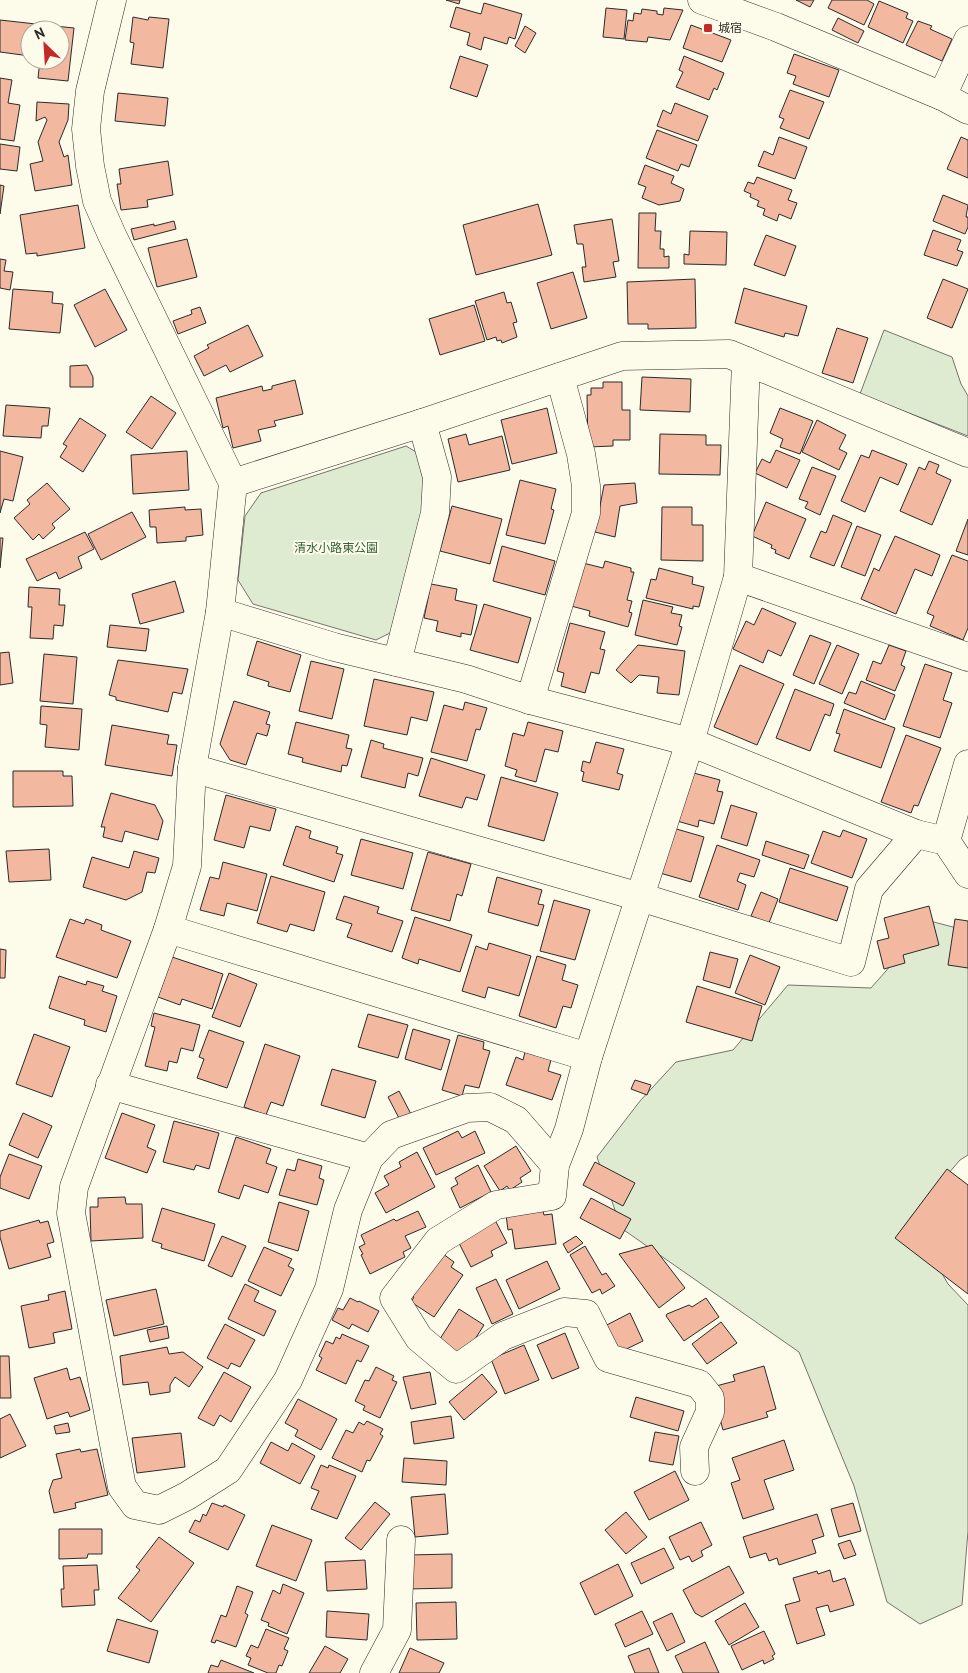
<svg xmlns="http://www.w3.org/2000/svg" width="968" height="1673" font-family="'PT Sans','Noto Sans JP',sans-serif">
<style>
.green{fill:#deebd1;stroke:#74746e}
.building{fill:#f2b8a0;stroke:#2b2b2b}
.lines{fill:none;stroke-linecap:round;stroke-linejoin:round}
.minor-casing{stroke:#2b2b2b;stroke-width:29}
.minor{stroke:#fdfbea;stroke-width:28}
.poi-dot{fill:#c62828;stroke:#fdfbea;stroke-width:2}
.labels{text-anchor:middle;stroke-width:4;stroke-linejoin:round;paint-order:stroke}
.poi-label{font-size:12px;fill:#2b2b2b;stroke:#fdfbea;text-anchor:start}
.park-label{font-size:12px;fill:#34623c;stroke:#fdfbea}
</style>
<rect width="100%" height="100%" fill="#fdfbea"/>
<g class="green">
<polygon points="884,330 952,357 961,384 968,396 968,436 860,394"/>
<polygon points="406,446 423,456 427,498 392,632 376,640 253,604 238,580 245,516 261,493"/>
<polygon points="930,921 968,931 968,1155 960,1160 910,1218 948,1284 968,1305 968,1531 962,1605 920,1624 887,1602 854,1486 799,1352 621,1228 597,1157 640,1101 676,1062 733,1050 788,985 871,988"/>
</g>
<g class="building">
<polygon points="446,0 460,0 459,4"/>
<polygon points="796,0 814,0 810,7"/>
<polygon points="832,0 867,0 874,4 864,25 828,8"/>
<polygon points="879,1 908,13 906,18 913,21 903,43 868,27"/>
<polygon points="484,3 522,14 515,39 509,37 507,44 484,37 481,50 467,45 470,33 450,27 456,7 481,14"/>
<polygon points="606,8 627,10 624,39 603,37"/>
<polygon points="664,8 683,10 670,40 648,37 647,42 625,40 628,20 633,21 634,13 641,14 642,9 657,11 657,14 663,15"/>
<polygon points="133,17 148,20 149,17 169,19 163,68 131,64 134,43 130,42"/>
<polygon points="838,18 864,31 858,43 832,30"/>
<polygon points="0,20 36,24 35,30 30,30 30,56 0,52"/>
<polygon points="918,21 932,26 930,29 952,39 942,61 906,45"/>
<polygon points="45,25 74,28 68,81 38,78 40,60 60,60 60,30 44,30"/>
<polygon points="691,25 731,40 722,62 683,48"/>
<polygon points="525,26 536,33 525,53 515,46"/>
<polygon points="794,54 839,70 829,97 793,84 796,76 787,73"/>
<polygon points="460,56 488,65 477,97 450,88"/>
<polygon points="684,56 724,73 717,90 714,88 709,100 676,87 683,72 679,70"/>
<polygon points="0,78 12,80 8,103 20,105 14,141 0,139"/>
<polygon points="790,90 824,102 809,139 780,128 784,119 779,117"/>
<polygon points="118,93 168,98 165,126 115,121"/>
<polygon points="37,102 69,104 68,120 59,142 64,157 68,155 72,185 35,191 30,164 43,161 38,142 47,120 45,117 36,121"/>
<polygon points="675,103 708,116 698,141 657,126 663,110 671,114"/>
<polygon points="657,130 697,145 689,167 681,164 678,171 646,158"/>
<polygon points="779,137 807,147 795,179 758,166 764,151 773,155"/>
<polygon points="961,137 968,140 968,178 947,169"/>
<polygon points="0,144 20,147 17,171 0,169"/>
<polygon points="168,161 173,195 147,200 148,207 121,210 117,184 121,184 119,169"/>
<polygon points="645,165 674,176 671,183 684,189 680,201 659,205 642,198 646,187 638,184"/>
<polygon points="757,177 792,190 788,200 797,203 791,219 779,214 777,221 763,215 765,209 757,206 759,201 750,197 751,194 744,191 748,182 754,184"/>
<polygon points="0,185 4,186 0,214"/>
<polygon points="943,195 968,205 966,217 968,217 968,227 965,234 933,221"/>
<polygon points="538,204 552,255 476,275 463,225"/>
<polygon points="78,205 85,248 37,256 37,253 26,254 20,215"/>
<polygon points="639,213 656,213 655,231 661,231 660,249 664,249 664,257 669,256 669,268 638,268"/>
<polygon points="612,219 619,261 613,262 616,277 584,282 582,267 586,267 583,244 577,244 574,225"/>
<polygon points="174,221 176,229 134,240 131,229 154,224 154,226"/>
<polygon points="933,230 961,240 957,250 963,252 957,266 924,255"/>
<polygon points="690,231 727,232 726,265 684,264 684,254 689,255"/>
<polygon points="766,235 796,246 785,276 754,265"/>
<polygon points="187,239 197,277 157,287 148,248"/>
<polygon points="0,259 6,260 4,271 13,272 10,290 0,288"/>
<polygon points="573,272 587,318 551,329 537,283"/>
<polygon points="695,279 696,328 648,329 648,324 628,324 627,282"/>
<polygon points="943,279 968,289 952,328 927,318"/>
<polygon points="744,288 807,306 798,336 785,333 784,337 735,323"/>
<polygon points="13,289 53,292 52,303 63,304 60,333 9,329"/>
<polygon points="105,289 127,330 95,347 74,305"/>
<polygon points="504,292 507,303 511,302 517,322 513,323 517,337 502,343 501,340 497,341 496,337 487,340 475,301"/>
<polygon points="474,305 485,341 440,355 429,319"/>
<polygon points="200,307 206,323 178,334 173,321 192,314 191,310"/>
<polygon points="248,325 263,356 230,372 226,365 204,376 194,356 209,348 207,345"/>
<polygon points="837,328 868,338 853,383 822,373"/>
<polygon points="87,365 93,377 93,387 70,387 70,366"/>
<polygon points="642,377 691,379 690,412 640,410"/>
<polygon points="295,380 303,414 274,421 276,426 258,430 261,441 233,448 228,426 223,428 216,398 262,386 263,391 272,389 272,386"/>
<polygon points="603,382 622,382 622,410 630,410 630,440 613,440 613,446 588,447 587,395 591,395 591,388 603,388"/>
<polygon points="151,396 176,413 152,449 126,432"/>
<polygon points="6,405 50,408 48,426 42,426 41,438 3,436"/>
<polygon points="547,408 557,453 512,464 501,420"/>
<polygon points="780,408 813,421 800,454 780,447 783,439 770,433"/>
<polygon points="80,418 106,435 83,472 60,457 67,446 63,444"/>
<polygon points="817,420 846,435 839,449 847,453 839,470 802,452"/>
<polygon points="466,434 469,445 502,436 510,470 458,482 448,439"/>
<polygon points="660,434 706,435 706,445 721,445 720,475 659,474"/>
<polygon points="776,450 800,460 787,488 755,473 762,459 770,463"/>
<polygon points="872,450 907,464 898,485 880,477 865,512 841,501 861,455 869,458"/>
<polygon points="0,451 23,457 13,501 4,499 0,513"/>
<polygon points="187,451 189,490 133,494 131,455"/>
<polygon points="929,461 939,465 936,473 951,480 932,525 900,511 919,467 925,470"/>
<polygon points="812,467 836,476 820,515 805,508 808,502 799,499"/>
<polygon points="520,480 556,489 551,509 554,510 545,544 506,535"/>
<polygon points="47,483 70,509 52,524 55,528 43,539 39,534 33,540 14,518 30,504 27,500"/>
<polygon points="635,483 637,503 620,506 615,537 595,532 604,485"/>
<polygon points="766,502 806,519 789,559 775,553 776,550 771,548 772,545 752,536"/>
<polygon points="452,506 502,519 490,564 440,551"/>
<polygon points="185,507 185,510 201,509 203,535 186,537 186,541 157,543 156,527 150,527 149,510"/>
<polygon points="662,507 692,507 692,525 703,525 703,561 661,560"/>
<polygon points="132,512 146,537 101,560 88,534"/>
<polygon points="833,515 852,523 834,566 810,557 821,531 826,533"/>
<polygon points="968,519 968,555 956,551"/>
<polygon points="857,526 881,535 865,576 841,567"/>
<polygon points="85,532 94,549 78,557 82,568 59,579 56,572 37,581 26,559"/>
<polygon points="895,536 940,555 932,576 915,569 896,614 861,599 874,568 879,571"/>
<polygon points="0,538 3,538 0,568"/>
<polygon points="502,546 555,561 545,595 493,581"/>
<polygon points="952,555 968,561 968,628 963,640 930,626 934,616 927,613"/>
<polygon points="605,561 631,568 631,572 634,572 627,600 632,601 629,612 632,613 628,627 589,616 590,611 571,606 583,563 603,568"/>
<polygon points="659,568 693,577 692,584 704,587 699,607 693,606 693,609 646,598 651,579 656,580"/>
<polygon points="175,581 184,612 140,624 132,594"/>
<polygon points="431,584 457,589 455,600 477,605 471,635 461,633 461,637 436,631 438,621 424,618"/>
<polygon points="29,587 60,589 59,605 65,605 63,626 54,625 53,639 30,638 32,607 28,607"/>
<polygon points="643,600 673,607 671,613 682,615 679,626 682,627 677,645 635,635"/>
<polygon points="484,604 531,618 518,663 470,650"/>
<polygon points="762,608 796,623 781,656 768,650 763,663 733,649 746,621 754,625"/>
<polygon points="570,623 605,632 600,649 605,650 599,674 591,672 585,693 561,686 564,673 557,671"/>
<polygon points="110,625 149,629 146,651 107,647"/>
<polygon points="810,635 831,643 814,684 793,675"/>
<polygon points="257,641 301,655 290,692 268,686 269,682 247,675"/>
<polygon points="638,645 685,651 679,695 657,693 659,677 639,675 631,683 616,670"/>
<polygon points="837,645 859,654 842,694 819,684"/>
<polygon points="889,645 906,651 901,665 905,667 895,691 866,680 873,661 881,664"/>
<polygon points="9,652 13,683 0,685 0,653"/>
<polygon points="44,654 77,657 73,704 40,701"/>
<polygon points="118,660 188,669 182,694 173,692 168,712 116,700 116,697 109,695"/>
<polygon points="311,661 344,669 332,719 299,711"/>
<polygon points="925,664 952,673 943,700 952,703 940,738 903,726"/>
<polygon points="740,665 784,684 757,745 714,727"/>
<polygon points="374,679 434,692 427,721 411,717 407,735 364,726"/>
<polygon points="861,681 895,695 885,720 844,703 849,692 856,694"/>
<polygon points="795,689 834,704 830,716 825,714 810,751 776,738"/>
<polygon points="234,701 270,712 266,724 270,725 267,736 257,733 246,765 230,760 220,744"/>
<polygon points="465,702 487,708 480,730 476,729 467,761 431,752 444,705 463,710"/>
<polygon points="41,706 82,709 79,750 45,747 47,725 40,724"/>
<polygon points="844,709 895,728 881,768 834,751 840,734 836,733"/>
<polygon points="296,722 349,735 346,748 352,749 347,766 342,765 341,772 302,762 303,758 288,754"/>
<polygon points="528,722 563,731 558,752 545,749 536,782 515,776 517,770 505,766 513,733 524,736"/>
<polygon points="112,725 169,735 167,744 177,745 172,776 105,765"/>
<polygon points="906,735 941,748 918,806 914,805 911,813 881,802"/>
<polygon points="371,740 384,744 383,748 423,758 418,776 408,773 405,788 361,777"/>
<polygon points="596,742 624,749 617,773 623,775 619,790 582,781 584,772 581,771 583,761 590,763"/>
<polygon points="431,758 485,775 477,800 466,797 462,808 419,796"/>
<polygon points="13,771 63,771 63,776 72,776 73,806 13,807"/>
<polygon points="690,772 720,780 717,791 723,792 714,824 699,820 698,827 677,821"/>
<polygon points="501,777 558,793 544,841 488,826"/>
<polygon points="111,793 155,805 163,821 158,840 125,831 122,842 103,837 105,827 101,827"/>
<polygon points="226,795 276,809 270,831 250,826 244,848 214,840"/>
<polygon points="731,805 757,813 747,846 721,838"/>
<polygon points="296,826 311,831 309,838 338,847 336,853 343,855 334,882 283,865"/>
<polygon points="673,828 704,837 691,882 660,873"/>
<polygon points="843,830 867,839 852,878 811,863 823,831 840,837"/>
<polygon points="361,839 413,853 403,889 351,875"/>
<polygon points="766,841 809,855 804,869 762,855"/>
<polygon points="717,845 760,860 754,877 740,873 737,881 746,885 738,910 699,897"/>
<polygon points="49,849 51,880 9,882 6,851"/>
<polygon points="134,851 159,858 155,873 147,872 142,892 126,900 83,887 92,857 129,868"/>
<polygon points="428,852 471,864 462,896 457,894 450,921 411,910"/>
<polygon points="223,862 267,874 257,911 227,903 224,916 200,910 210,877 219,879"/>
<polygon points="790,868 848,887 837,921 779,902"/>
<polygon points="271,876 325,892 314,931 290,924 287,932 257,923"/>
<polygon points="497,877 542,890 538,904 544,905 538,926 488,912"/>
<polygon points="761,892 778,899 769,923 751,916"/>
<polygon points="344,896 379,907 377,913 403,921 392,952 347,937 352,924 336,919"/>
<polygon points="554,900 590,910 575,960 540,951"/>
<polygon points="929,906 939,945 903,955 905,963 884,969 877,941 889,938 884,918"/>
<polygon points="415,917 472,935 460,972 419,959 418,964 402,958"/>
<polygon points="70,919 84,924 86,919 102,925 101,930 131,941 117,978 56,957"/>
<polygon points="955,919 968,921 968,968 948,965"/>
<polygon points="489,943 531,956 519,996 488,987 485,998 462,991 476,946 487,950"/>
<polygon points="0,949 6,950 5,978 0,978"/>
<polygon points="710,952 738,959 730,988 703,980"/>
<polygon points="750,955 780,967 765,1005 735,993"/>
<polygon points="537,956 566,965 562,980 578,985 571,1008 563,1006 556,1028 519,1016"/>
<polygon points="172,957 223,974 212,1009 182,999 180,1005 158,997"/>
<polygon points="229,973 257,984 240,1027 212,1017"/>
<polygon points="59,976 86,985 87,981 104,986 102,991 117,996 106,1032 84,1025 85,1020 49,1008"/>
<polygon points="697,986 762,1006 752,1041 686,1022"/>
<polygon points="154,1013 200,1025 193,1051 181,1048 177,1063 169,1061 167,1071 145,1066 155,1027 151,1026"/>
<polygon points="368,1014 408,1025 398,1058 358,1047"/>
<polygon points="413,1029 450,1040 441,1070 405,1059"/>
<polygon points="209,1030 244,1042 227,1088 197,1078 204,1059 199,1057"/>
<polygon points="34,1034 70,1047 52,1097 16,1084"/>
<polygon points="458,1035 484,1042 483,1049 490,1051 479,1088 465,1085 462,1096 442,1090"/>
<polygon points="265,1044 300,1056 283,1106 271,1102 266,1115 244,1107"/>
<polygon points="525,1052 551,1060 548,1071 561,1075 552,1100 506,1085 516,1057 523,1060"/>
<polygon points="332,1069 376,1081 365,1118 321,1105"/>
<polygon points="635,1080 651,1085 647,1095 631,1089"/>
<polygon points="399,1091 412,1116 401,1122 388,1097"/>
<polygon points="23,1113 52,1126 38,1158 9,1145"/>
<polygon points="122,1113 155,1125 147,1147 156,1151 147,1173 105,1158"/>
<polygon points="174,1121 219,1133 209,1169 196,1165 194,1170 163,1162"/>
<polygon points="458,1131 462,1138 475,1131 485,1153 436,1175 423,1148"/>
<polygon points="236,1137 271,1149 266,1163 277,1167 268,1193 244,1185 239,1199 218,1192"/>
<polygon points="516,1146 531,1171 520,1178 522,1182 510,1190 507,1186 500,1191 484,1166"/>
<polygon points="417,1152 435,1187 386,1213 375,1193 389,1185 384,1176 401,1167 399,1162"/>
<polygon points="9,1154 42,1166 29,1199 0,1188 0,1177"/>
<polygon points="298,1159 322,1166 319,1178 324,1180 317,1205 279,1195 287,1169 295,1171"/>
<polygon points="595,1162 635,1183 623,1206 583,1185"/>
<polygon points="478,1165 491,1192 460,1208 451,1188 458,1184 455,1178"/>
<polygon points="947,1169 968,1185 968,1294 895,1238"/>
<polygon points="125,1197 126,1204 142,1204 143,1238 91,1241 90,1207 98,1207 98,1198"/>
<polygon points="591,1198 631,1219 620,1239 580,1218"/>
<polygon points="279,1202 309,1211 298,1251 268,1242"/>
<polygon points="162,1208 215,1224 204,1261 161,1248 162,1244 152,1241"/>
<polygon points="418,1211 426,1227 405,1236 411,1248 403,1252 405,1257 370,1274 361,1255 363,1254 359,1247 365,1244 361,1235 394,1219 396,1221"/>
<polygon points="543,1211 544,1215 552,1214 556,1244 515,1249 512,1229 508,1230 506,1215"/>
<polygon points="39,1220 40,1223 48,1221 54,1242 47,1244 51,1257 9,1269 0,1237 0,1231"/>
<polygon points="495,1220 507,1243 491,1251 493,1256 471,1267 457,1239"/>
<polygon points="222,1236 246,1246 232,1277 208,1266"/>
<polygon points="576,1236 583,1243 568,1253 563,1244"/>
<polygon points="652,1245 685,1288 659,1308 619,1254"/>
<polygon points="585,1246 602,1275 606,1273 615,1286 602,1294 600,1289 592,1293 570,1255"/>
<polygon points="264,1247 292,1259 288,1266 294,1269 281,1296 248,1281"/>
<polygon points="439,1251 454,1262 451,1267 463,1275 434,1317 411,1302 414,1297 409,1294 421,1278 425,1281 428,1276"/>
<polygon points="547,1261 560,1289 519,1309 506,1280"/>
<polygon points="496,1279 513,1314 492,1324 476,1288"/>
<polygon points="245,1284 259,1291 254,1301 276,1311 264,1336 228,1319"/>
<polygon points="156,1289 164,1324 114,1336 106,1300"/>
<polygon points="65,1291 72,1329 53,1333 55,1343 29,1348 21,1306 49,1300 48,1295"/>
<polygon points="350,1298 358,1302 359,1301 379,1311 368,1332 352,1324 349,1329 332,1320 338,1308 343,1310"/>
<polygon points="706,1298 719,1317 684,1341 666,1316 667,1314 689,1305 692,1307"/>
<polygon points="459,1309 484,1325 463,1358 438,1342"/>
<polygon points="630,1313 643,1341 614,1355 601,1328"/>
<polygon points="721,1322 737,1343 707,1364 692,1344"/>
<polygon points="225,1324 255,1340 240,1367 231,1363 228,1369 207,1358"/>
<polygon points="167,1326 169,1338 150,1342 147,1330"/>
<polygon points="565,1333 579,1368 552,1379 537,1345"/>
<polygon points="342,1334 369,1346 361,1362 357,1360 346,1384 316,1370 322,1358 319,1356 326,1341 333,1344 336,1337 340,1339"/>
<polygon points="524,1345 539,1380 505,1394 491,1359"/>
<polygon points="167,1347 169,1354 183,1352 203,1367 189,1387 175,1377 170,1385 170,1392 150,1395 148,1382 123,1385 120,1356"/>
<polygon points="0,1356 9,1356 11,1398 0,1398"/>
<polygon points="764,1366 776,1409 766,1412 768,1417 723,1430 718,1411 716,1386 735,1381 733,1375"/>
<polygon points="376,1367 394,1376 392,1380 397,1382 380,1418 363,1410 365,1406 355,1401 365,1380 369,1381"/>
<polygon points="67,1368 70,1380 80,1377 90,1410 70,1417 68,1412 47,1419 34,1378"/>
<polygon points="224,1372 251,1387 231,1422 220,1415 214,1426 198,1418"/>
<polygon points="430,1372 436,1404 411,1409 403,1377"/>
<polygon points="482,1374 497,1392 464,1420 449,1402"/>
<polygon points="636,1397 684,1411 678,1431 630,1417"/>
<polygon points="298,1399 337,1419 321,1450 295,1436 298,1430 285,1423"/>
<polygon points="10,1414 26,1446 0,1458 0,1419"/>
<polygon points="451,1416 454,1438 414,1444 411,1422"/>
<polygon points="367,1421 383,1429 380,1434 383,1436 370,1461 367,1460 362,1472 332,1458 346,1430 353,1433 359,1422 364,1425"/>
<polygon points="68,1423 70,1432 56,1434 54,1426"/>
<polygon points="655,1432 679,1436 673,1465 649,1461"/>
<polygon points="181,1433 185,1467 137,1473 132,1438"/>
<polygon points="784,1440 794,1470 764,1480 774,1509 743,1519 731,1483 740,1480 732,1458"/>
<polygon points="271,1442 288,1451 292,1443 315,1456 300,1484 260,1463"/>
<polygon points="80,1449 81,1452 97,1449 108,1495 75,1503 76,1508 54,1513 49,1491 53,1480 62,1478 56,1454"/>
<polygon points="404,1458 447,1461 446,1485 402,1482"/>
<polygon points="321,1465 328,1468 329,1465 356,1476 337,1519 311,1509 319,1491 311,1488"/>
<polygon points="675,1471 689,1500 649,1520 634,1492"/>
<polygon points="445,1494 448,1534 415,1537 411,1497"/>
<polygon points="375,1502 390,1514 361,1550 345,1538"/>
<polygon points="212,1503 223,1507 224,1505 245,1515 228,1550 189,1532 195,1520 200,1522 203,1514 206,1516"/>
<polygon points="853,1503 861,1531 839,1537 831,1509"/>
<polygon points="626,1512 647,1537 626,1554 605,1530"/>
<polygon points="817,1514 824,1536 812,1540 816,1553 779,1565 777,1558 769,1561 766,1553 750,1558 743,1537"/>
<polygon points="701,1522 712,1545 701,1551 703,1556 692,1562 689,1556 680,1560 669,1537"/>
<polygon points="272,1525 312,1540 296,1581 256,1566"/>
<polygon points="59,1529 102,1529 102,1554 88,1554 87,1558 59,1559"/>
<polygon points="159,1537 194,1563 151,1622 118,1598 140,1570 136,1567"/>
<polygon points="850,1540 856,1555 844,1559 838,1544"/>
<polygon points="664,1548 674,1568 641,1584 631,1563"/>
<polygon points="452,1554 452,1588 408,1589 408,1555"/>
<polygon points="365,1560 367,1589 327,1591 325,1562"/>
<polygon points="618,1564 633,1596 595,1615 580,1583"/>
<polygon points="97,1565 99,1590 94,1590 95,1605 62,1607 61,1589 64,1589 63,1566"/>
<polygon points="729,1566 744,1593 702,1617 695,1613 683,1590"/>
<polygon points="830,1570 833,1582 845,1578 854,1605 830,1612 828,1605 816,1608 825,1635 797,1644 785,1605 800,1601 793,1578 817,1571 818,1574"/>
<polygon points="283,1584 304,1593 287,1634 268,1626 269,1623 261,1620 273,1590 280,1594"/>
<polygon points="237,1586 253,1592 245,1613 248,1615 236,1647 216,1640 215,1643 211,1642 221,1615 226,1617"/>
<polygon points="456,1602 457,1639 417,1640 416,1603"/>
<polygon points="745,1603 759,1627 729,1645 715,1621"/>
<polygon points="327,1611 369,1614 367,1640 326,1637"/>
<polygon points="642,1611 653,1634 625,1647 615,1624"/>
<polygon points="672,1613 685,1642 667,1651 653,1622"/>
<polygon points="117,1619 158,1631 149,1663 107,1651"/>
<polygon points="266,1629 289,1638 284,1649 288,1651 282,1666 279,1665 276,1673 268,1673 248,1665 251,1658 246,1656 251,1645 258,1648"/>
<polygon points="764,1631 775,1654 772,1656 774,1659 764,1664 763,1660 742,1670 731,1646"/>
<polygon points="705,1642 719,1673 683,1673 675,1656"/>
<polygon points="325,1646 348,1659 340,1673 309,1673"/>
<polygon points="410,1648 444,1663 439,1673 399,1673"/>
<polygon points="649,1648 659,1673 635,1673 628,1656"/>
<polygon points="221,1660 254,1673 208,1673 211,1665 218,1667"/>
</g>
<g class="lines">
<g class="minor-casing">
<g id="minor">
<polyline points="112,0 90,91 86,129 90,166 97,201 112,235 233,483 220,612 192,768 187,866 168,929 74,1187 71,1213 122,1487 135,1505 159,1510 187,1496 228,1470 288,1380 329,1289 348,1210 369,1158 391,1135 467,1108 490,1107 516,1120 555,1165"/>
<polyline points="702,0 776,27 942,96 968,110"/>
<polyline points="942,96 968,40"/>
<polyline points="233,483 422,423 622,356 729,354 968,453"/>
<polyline points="738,577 968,657"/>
<polyline points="220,612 334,647 466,679 530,700 690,742 916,834 946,841 968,874"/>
<polyline points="397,662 435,513 437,477 422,423"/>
<polyline points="530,700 586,513 586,486 581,454 560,377"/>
<polyline points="192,768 640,897 851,962 869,889 916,834"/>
<polyline points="946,841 968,764"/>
<polyline points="168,929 588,1057"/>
<polyline points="110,1085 369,1158"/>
<polyline points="695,1471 694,1447 710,1412 710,1398 699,1384 608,1358 586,1314 564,1312 503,1336 456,1369 419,1338 394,1298 438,1241 496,1205 552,1196 555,1165 569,1129 588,1057 690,742 738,577 746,361"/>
<polyline points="374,1673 397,1630 401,1540"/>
</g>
</g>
<use href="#minor" class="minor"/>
</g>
<rect class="poi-dot" x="703" y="23" width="10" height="10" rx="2.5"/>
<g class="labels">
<g class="poi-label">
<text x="718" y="32">城宿</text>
</g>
<g class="park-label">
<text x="336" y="552">清水小路東公園</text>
</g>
</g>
<g transform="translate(45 45) rotate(335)"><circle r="24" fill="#fdfbea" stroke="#a9a89e"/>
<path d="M0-4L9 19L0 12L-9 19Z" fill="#c62828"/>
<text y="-8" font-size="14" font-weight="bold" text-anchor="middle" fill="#2b2b2b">N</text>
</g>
</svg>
